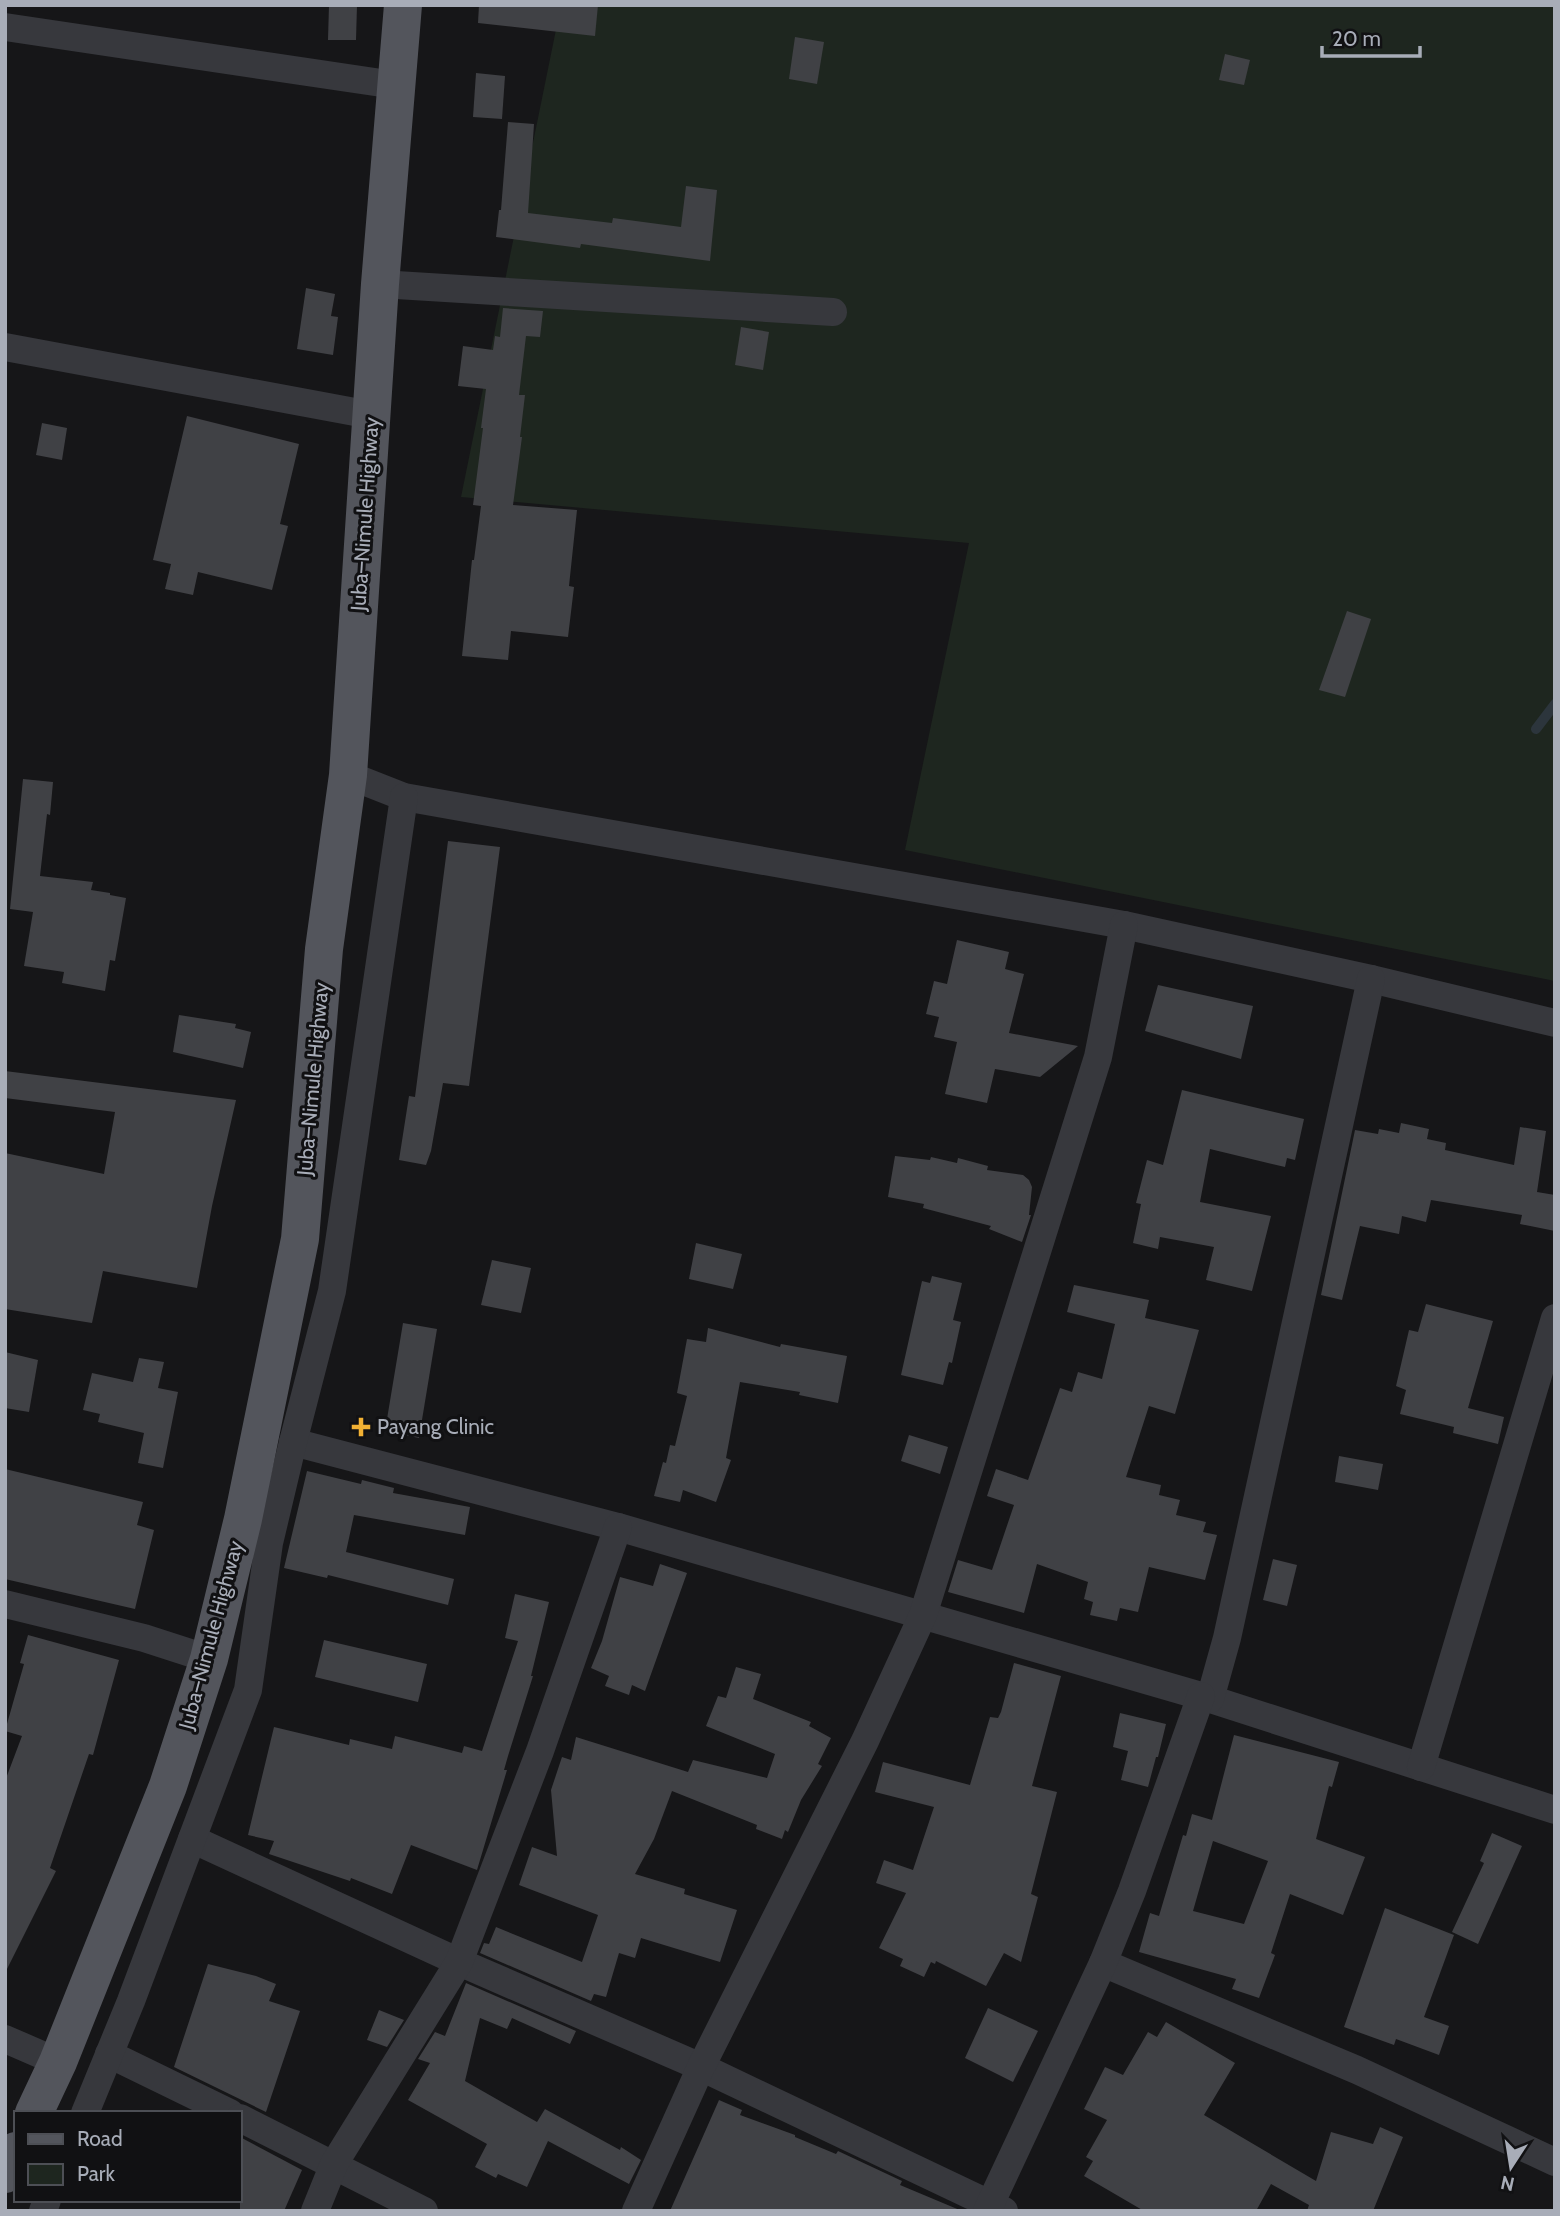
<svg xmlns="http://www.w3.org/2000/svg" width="1560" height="2216" font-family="Cabin,sans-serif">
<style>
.green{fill:#1e261f}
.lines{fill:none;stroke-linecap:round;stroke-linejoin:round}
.stream{stroke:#2c353c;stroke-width:10}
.building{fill:#404145;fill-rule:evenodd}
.street{stroke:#37383d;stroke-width:28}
.primary{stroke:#53555c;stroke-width:38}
.poi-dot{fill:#f2b134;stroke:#111113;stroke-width:2.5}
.labels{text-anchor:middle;stroke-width:6;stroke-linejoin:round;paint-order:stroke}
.street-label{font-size:21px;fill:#a8adb8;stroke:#111113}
.poi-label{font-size:21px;fill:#a8adb8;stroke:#111113;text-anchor:start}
</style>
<rect width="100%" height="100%" fill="#161618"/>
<polygon class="green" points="561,5 1555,5 1555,981 905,850 969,543 461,497"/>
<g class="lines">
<polyline class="stream" points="1536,729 1555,704"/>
</g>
<g class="building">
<polygon points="329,5 357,5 356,40 328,40"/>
<polygon points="479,5 598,5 595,36 478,23"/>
<polygon points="795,37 824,42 817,84 789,79"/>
<polygon points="1225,54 1250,60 1244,85 1219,80"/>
<polygon points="476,73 505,76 502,119 473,117"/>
<polygon points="508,122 534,124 528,213 612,223 613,218 681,227 686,186 717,190 710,261 581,244 580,248 496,237 499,210 501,210"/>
<polygon points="306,288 335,294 331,316 338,317 333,355 297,349"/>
<polygon points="503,308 543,311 540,337 526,336 519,395 525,395 520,437 522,437 513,505 577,510 569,586 574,587 568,637 511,631 508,660 462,656 472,560 474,560 481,506 473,505 483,428 481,428 486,389 458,386 463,346 493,350 495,336 500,337"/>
<polygon points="741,327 769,332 763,370 735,365"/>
<polygon points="187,416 299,444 280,524 288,526 272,590 198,572 193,595 165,589 171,564 153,560"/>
<polygon points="42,423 67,428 62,460 36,455"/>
<polygon points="1347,611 1371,619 1345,697 1319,690"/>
<polygon points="23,779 53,782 50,815 47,814 40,876 93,882 91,890 110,893 110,895 126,898 115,961 110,960 105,991 62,983 64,972 24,966 33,912 10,909"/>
<polygon points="448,841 500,847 469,1086 443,1083 431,1151 426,1165 399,1160 409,1096 415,1097"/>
<polygon points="957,940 1009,952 1005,969 1024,974 1009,1033 1078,1046 1040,1077 995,1069 987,1103 945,1094 957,1042 934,1037 939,1017 926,1014 934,981 947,984"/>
<polygon points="1158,985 1253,1006 1241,1059 1145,1031"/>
<polygon points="179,1015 236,1024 235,1028 251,1032 243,1068 173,1052"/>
<polygon points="5,1071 236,1100 212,1206 197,1288 103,1271 92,1323 5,1309 5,1153 104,1174 115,1112 5,1098"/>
<polygon points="1182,1090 1304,1119 1295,1160 1287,1158 1285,1167 1210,1149 1200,1202 1271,1216 1252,1291 1206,1280 1214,1247 1160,1237 1158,1249 1133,1243 1141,1204 1136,1203 1147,1160 1163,1165"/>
<polygon points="1401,1123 1429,1129 1427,1139 1446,1143 1445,1150 1514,1165 1520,1127 1546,1131 1537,1192 1555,1195 1555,1231 1520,1224 1522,1215 1431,1200 1426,1222 1402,1216 1399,1234 1360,1226 1342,1300 1321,1295 1355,1130 1378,1134 1379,1129 1399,1133"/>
<polygon points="895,1156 930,1160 931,1157 957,1163 958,1158 988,1166 987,1170 1023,1175 1029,1180 1032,1187 1029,1215 1031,1215 1022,1242 989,1229 991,1226 923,1208 924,1204 888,1197"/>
<polygon points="696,1243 742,1254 733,1289 689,1279"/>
<polygon points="492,1260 531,1268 521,1313 481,1305"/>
<polygon points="932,1276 962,1283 953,1320 961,1322 952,1363 949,1362 943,1385 901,1375 922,1281 930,1283"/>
<polygon points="1074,1285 1149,1300 1145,1318 1199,1330 1175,1414 1149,1406 1126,1477 1161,1485 1159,1495 1180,1500 1176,1515 1206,1522 1203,1532 1217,1535 1205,1580 1149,1567 1138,1612 1120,1608 1117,1621 1090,1615 1093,1602 1084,1599 1088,1582 1037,1564 1024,1613 948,1592 958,1560 992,1570 1014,1505 987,1496 996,1469 1028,1480 1060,1388 1072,1392 1078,1372 1102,1379 1115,1324 1067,1312"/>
<polygon points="1426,1304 1493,1321 1468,1408 1504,1417 1498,1444 1453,1433 1454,1427 1400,1414 1406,1390 1396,1386 1409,1330 1418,1332"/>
<polygon points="403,1323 437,1329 419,1438 385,1431"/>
<polygon points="708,1328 780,1347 781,1344 847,1356 838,1403 799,1395 800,1392 740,1382 726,1458 731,1460 716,1502 683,1490 680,1502 654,1496 663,1462 666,1463 670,1445 675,1446 687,1396 677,1393 687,1339 706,1342"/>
<polygon points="5,1352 38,1360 29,1412 5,1408"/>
<polygon points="139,1358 164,1362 158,1388 178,1392 163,1468 138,1463 144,1433 98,1422 100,1414 83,1410 92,1373 133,1382"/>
<polygon points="909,1435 948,1447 940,1474 901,1461"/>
<polygon points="1339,1456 1383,1464 1378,1490 1335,1482"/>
<polygon points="5,1469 143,1502 137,1525 154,1530 135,1609 5,1579"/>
<polygon points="307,1471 361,1484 362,1480 394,1488 393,1493 470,1507 465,1535 354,1515 346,1552 454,1579 448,1605 328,1575 327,1578 284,1568"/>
<polygon points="1273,1559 1297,1565 1287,1606 1263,1600"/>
<polygon points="660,1564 687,1573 645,1691 632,1685 629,1695 605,1686 609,1676 591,1668 602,1641 620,1577 653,1586"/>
<polygon points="515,1594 549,1602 531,1676 533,1676 508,1756 504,1770 507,1770 477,1870 411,1845 392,1894 351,1878 350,1881 269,1854 274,1841 248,1835 274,1727 349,1745 350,1739 392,1749 395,1736 462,1753 464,1746 482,1751 518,1641 505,1638"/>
<polygon points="28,1635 119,1660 93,1755 89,1754 50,1868 56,1871 5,1973 5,1781 22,1736 5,1731 24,1664 20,1663"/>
<polygon points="324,1640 427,1664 418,1702 315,1677"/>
<polygon points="1014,1663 1061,1676 1032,1786 1057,1792 1031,1894 1038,1897 1021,1962 1004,1953 986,1986 936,1961 935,1964 931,1962 924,1977 900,1966 903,1959 879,1948 906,1893 876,1883 884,1860 913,1870 934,1807 875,1792 883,1762 970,1785 990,1717 998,1718 1001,1712"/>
<polygon points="736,1667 761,1674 753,1699 811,1722 809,1726 831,1738 818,1764 822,1766 801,1800 788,1832 785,1830 782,1839 756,1829 757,1825 672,1791 654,1839 635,1874 685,1889 684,1894 737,1910 720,1962 641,1938 635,1958 619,1953 606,1997 594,1994 591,2001 480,1953 484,1943 489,1944 496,1927 582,1962 598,1915 519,1885 532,1847 557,1856 551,1790 562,1757 571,1760 576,1737 688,1772 693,1760 767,1778 775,1754 706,1726 718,1696 726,1698"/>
<polygon points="1120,1713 1166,1724 1158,1757 1156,1757 1148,1787 1121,1780 1128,1751 1113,1747"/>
<path d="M1234 1735 1339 1762 1332 1787 1329 1786 1316 1839 1365 1857 1343 1915 1290 1894 1271 1953 1275 1955 1259 1998 1232 1989 1236 1979 1139 1952 1150 1913 1159 1916 1183 1835 1186 1836 1192 1814 1212 1820ZM1213 1841 1268 1861 1244 1924 1193 1911Z"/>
<polygon points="1492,1833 1522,1846 1478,1944 1452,1932 1484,1863 1480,1861"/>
<polygon points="1385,1908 1454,1935 1424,2017 1449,2026 1439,2055 1396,2039 1394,2045 1344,2027"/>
<polygon points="208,1964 256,1976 276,1984 269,2001 300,2011 266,2112 174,2067"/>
<polygon points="466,1983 576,2031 570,2044 512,2018 507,2029 480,2018 465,2081 537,2122 545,2109 620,2150 621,2147 641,2160 629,2184 548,2141 527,2187 498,2174 496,2178 475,2167 487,2144 408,2100 430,2063 418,2059 435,2032 445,2036"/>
<polygon points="988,2008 1038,2031 1013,2082 965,2058"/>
<polygon points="379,2010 404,2020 387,2047 367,2040"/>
<polygon points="1166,2022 1235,2063 1204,2115 1316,2181 1331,2132 1373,2144 1380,2127 1403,2137 1373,2211 1307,2211 1309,2205 1271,2184 1256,2211 1144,2211 1084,2176 1093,2161 1086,2157 1107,2120 1084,2109 1105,2067 1123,2075 1148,2032 1157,2037"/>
<polygon points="719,2100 742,2110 740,2115 795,2135 795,2137 836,2154 838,2151 902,2181 900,2185 962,2211 670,2211"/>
<polygon points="240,2137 302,2170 284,2211 240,2211"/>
</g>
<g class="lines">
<g class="street">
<polyline points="5,27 395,85"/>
<polyline points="380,284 833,312"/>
<polyline points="5,347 371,415"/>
<polyline points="348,775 404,797 1124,925 1371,979 1555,1023"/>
<polyline points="293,1442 618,1527 1201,1696 1555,1810"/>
<polyline points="5,1604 144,1638 209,1659"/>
<polyline points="1210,1699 1227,1638 1371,979"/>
<polyline points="1421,1767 1555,1318"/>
<polyline points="192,1839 459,1962 701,2067 1004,2211"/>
<polyline points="1103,1963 1357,2070 1555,2162"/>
<polyline points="5,2039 58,2062"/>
<polyline points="109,2054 230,2113"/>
<polyline points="85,2113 131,2001 248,1690 269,1543 293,1442 332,1291 404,797"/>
<polyline points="240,2118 424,2211"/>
<polyline points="43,2211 47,2200"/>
<polyline points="315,2211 334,2164 459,1962 540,1751 618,1527"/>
<polyline points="636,2211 701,2067 865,1741 923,1615 1098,1057 1124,925"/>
<polyline points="987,2211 1103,1963 1132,1891 1201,1696"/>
</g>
<g class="primary">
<polyline points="34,2113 58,2062 168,1786 209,1659 243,1519 300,1239 324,949 348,775 380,284 403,5"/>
<polyline points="5,2174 16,2151"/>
</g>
</g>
<path class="poi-dot" d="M357.5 1416.5h7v7h7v7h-7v7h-7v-7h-7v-7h7z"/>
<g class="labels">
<g class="street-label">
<text transform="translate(365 514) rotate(-86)" y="7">Juba–Nimule Highway</text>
<text transform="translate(313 1079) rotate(-85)" y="7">Juba–Nimule Highway</text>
<text transform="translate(211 1635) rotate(-75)" y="7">Juba–Nimule Highway</text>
</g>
<g class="poi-label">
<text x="377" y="1434">Payang Clinic</text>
</g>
</g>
<rect width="1560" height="2216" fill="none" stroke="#a8adb8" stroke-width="14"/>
<rect x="14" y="2111" width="228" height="91" fill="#111113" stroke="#4d4f55" stroke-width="2"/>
<rect x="28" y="2134" width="35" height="10" fill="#53555c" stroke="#4d4f55" stroke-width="2"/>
<text x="77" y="2146" font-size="21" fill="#a8adb8">Road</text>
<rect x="28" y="2164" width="35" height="21" fill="#1e261f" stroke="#4d4f55" stroke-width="2"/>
<text x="77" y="2181" font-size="21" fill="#a8adb8">Park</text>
<g transform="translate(1511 2167) rotate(192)" stroke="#111113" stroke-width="5" paint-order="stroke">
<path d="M0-5L12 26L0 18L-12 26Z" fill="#a8adb8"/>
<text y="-10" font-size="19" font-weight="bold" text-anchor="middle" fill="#a8adb8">N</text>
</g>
<path d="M1322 46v10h98v-10" fill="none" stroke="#a8adb8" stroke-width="3.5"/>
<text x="1332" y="46" font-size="21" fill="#a8adb8" stroke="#111113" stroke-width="5" paint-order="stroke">20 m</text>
</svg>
